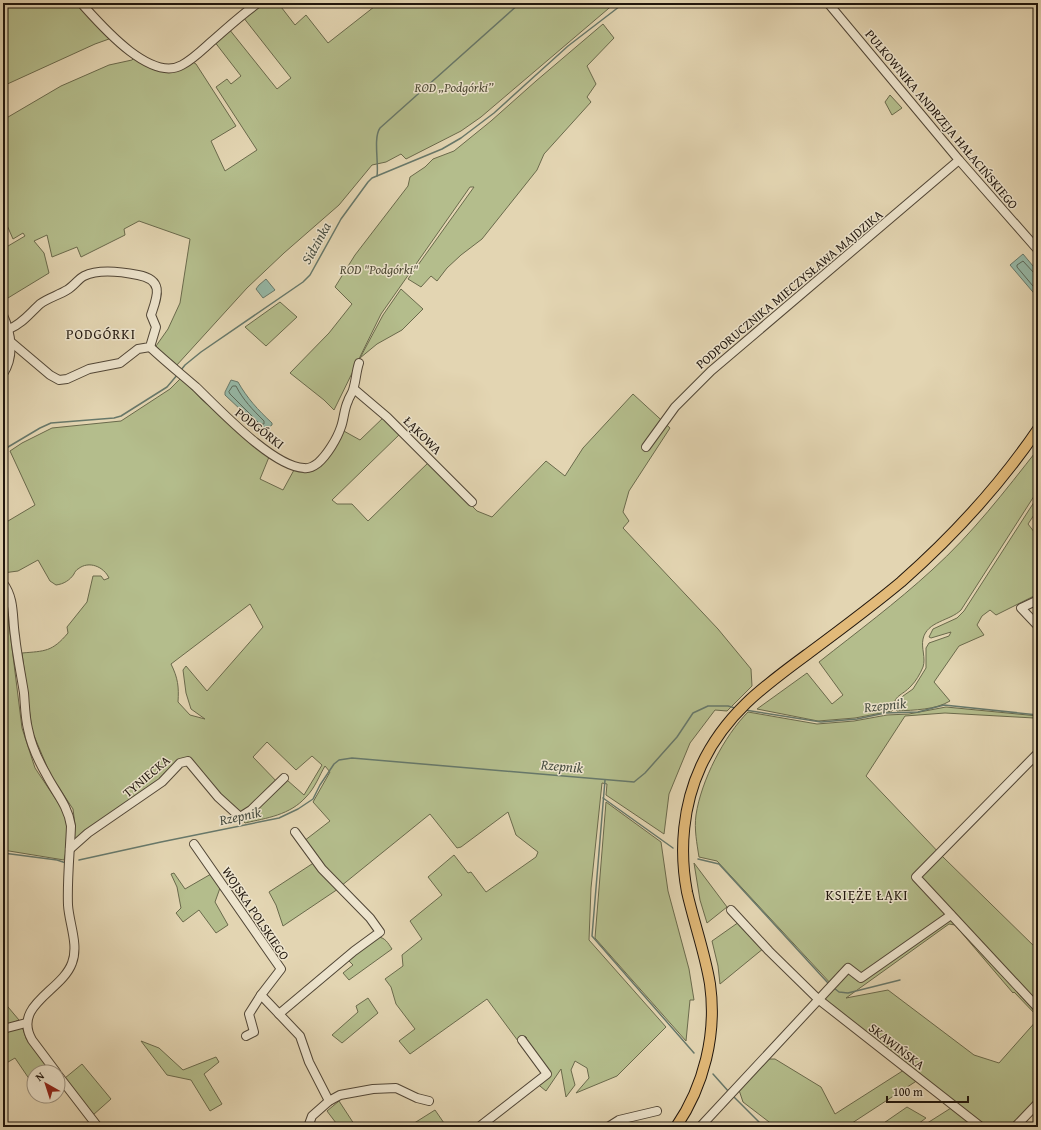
<svg xmlns="http://www.w3.org/2000/svg" width="1041" height="1130" font-family="'Gentium Book Plus',serif">
<style>
.green{fill:#b4bd8c;stroke:#6a6a4c;fill-rule:evenodd}
.water{fill:#96b9a8;stroke:#67786a}
.lines{fill:none;stroke-linecap:round;stroke-linejoin:round}
.shore{stroke:#5b685a;stroke-width:1}
.stream{stroke:#67786a;stroke-width:1.5}
.minor-casing{stroke:#514636;stroke-width:10}
.major-casing{stroke:#20160d;stroke-width:12}
.minor{stroke:#ede4cd;stroke-width:8}
.major{stroke:#e2ba79;stroke-width:10}
.labels{text-anchor:middle;stroke-width:3;stroke-linejoin:round;paint-order:stroke}
.park-label{font-size:13px;font-style:italic;fill:#4c4833;stroke:#ede4cd}
.street-label{font-size:13px;fill:#20160d;stroke:#ede4cd}
.water-label{font-size:14px;font-style:italic;fill:#494f43;stroke:#ede4cd}
.neighbourhood-label{font-size:14px;letter-spacing:1px;fill:#20160d;stroke:#ede4cd}
</style>
<rect width="100%" height="100%" fill="#e3d5b2"/>
<filter id="stains"><feTurbulence type="fractalNoise" baseFrequency=".005" numOctaves="4"/><feColorMatrix values="0 0 0 0 .2 0 0 0 0 .09 0 0 0 0 .02 0 0 0 .5 -.17"/></filter>
<radialGradient id="worn" r=".72"><stop offset=".6" stop-color="#630" stop-opacity="0"/><stop offset="1" stop-color="#630" stop-opacity=".3"/></radialGradient>
<g class="green">
<polygon points="3,3 77,3 101,27 99,29 109,39 95,44 3,86"/>
<polygon points="263,3 278,3 295,25 306,15 328,43 379,3 615,3 481,117 461,131 406,159 401,154 386,162 372,165 339,205 284,253 247,288 176,366 156,346 168,329 180,303 190,239 139,221 124,229 125,235 81,257 77,247 52,257 47,235 34,241 44,253 49,273 3,301 3,249 25,236 23,233 13,239 6,223 3,224 3,120 61,86 109,65 132,60 134,58 164,71 191,61 196,64 236,126 211,141 225,171 257,150 216,87 227,79 231,84 241,76 214,41 229,29 277,89 291,78 243,17"/>
<polygon points="603,24 614,38 587,66 596,84 587,97 591,102 544,154 537,170 482,239 461,255 447,268 437,281 431,276 421,287 408,279 474,187 470,187 381,314 334,410 324,400 290,373 329,333 352,304 335,287 355,255 408,186 410,177 425,167 433,159 454,151 491,121 536,81"/>
<polygon points="890,95 902,108 892,115 885,102"/>
<polygon points="401,289 423,309 402,330 377,344 360,358 383,315"/>
<polygon points="280,302 297,317 266,346 245,327"/>
<path d="M181 378 201 399 269 457 260 479 283 490 294 470H312L342 430 360 440 385 416 401 433 332 500 337 504H352L368 521 429 462 477 511 492 517 546 461 565 476 583 448 633 394 670 428 629 491 623 512 629 521 623 528 718 629 751 669 752 686 727 711 715 710 690 743 669 794 664 834 606 795 607 784 602 783 591 888 589 940 666 1027 617 1076 576 1093 589 1078 587 1068 575 1061 571 1070 575 1085 566 1097 561 1069 546 1091 535 1082 544 1074 520 1043 527 1038 525 1036 518 1041 487 999 410 1054 399 1041 415 1029 396 1004 391 987 385 979 403 966 402 955 422 939 410 921 442 895 428 877 454 855 468 873 471 872 486 892 536 857 538 852 516 835 508 812 461 847 457 848 430 814 341 886 324 869 304 841 330 821 313 802 330 772 325 766C319 776 315 788 306 797 290 815 267 818 245 823L187 760 163 777 72 846 75 825 73 809 51 776 32 731 22 653C45 651 52 652 68 633L67 627 87 602 93 576H101L104 580 109 578C104 567 89 560 78 569 77 569 74 573 74 574 70 580 64 584 56 585L50 581 38 560 18 571 3 573V524L35 505 10 451 22 443 52 428 121 421 170 389ZM250 604 263 627 207 691 186 666 183 670 186 693 191 709 205 719 190 715 178 702C179 687 178 678 171 664ZM267 742 296 770 312 756 322 765 304 795 287 780 281 786 253 757Z"/>
<path d="M1038 449V490L961 610C950 621 927 621 923 639 921 648 926 658 923 667 920 674 916 681 911 686 901 697 895 693 892 711L855 718 818 721 757 709 807 673 832 704 843 695 819 662C857 632 896 603 932 570 972 534 1005 491 1038 449Z"/>
<path d="M1038 496V509L1028 524 1038 537V594L996 615 990 610 982 616 977 625 984 635 959 646 934 682 950 701C935 710 914 710 897 711L896 704 903 696 913 689 926 668V648L929 643 949 636 951 632 931 638 929 637 933 629 957 618 964 611Z"/>
<polygon points="8,616 22,728 35,768 61,807 67,822 66,852 64,860 3,850 3,619"/>
<path d="M946 707 1038 716V726H1034V718L945 713 905 716 866 776 943 857 1038 950V1017L1014 992 1013 993 955 925 949 924 846 998 888 990 974 1055 999 1063 1038 1019V1101L1015 1127H985L824 1000 832 985 717 861 699 857C697 844 694 829 696 815 701 781 724 736 748 712L817 724 854 721 887 715 909 714Z"/>
<polygon points="606,802 661,842 668,891 689,969 694,1000 690,1000 686,1041 595,938"/>
<polygon points="315,862 338,889 283,926 276,905 269,892"/>
<polygon points="694,863 727,907 707,923 700,900"/>
<polygon points="174,873 185,889 211,874 220,888 215,902 228,925 216,933 199,910 183,922 176,913 181,908 177,887 171,874"/>
<polygon points="739,922 764,948 720,984 718,966 712,941"/>
<path d="M377 937C385 937 388 943 392 949L349 980 343 973 353 965 347 959Z"/>
<polygon points="368,998 378,1013 342,1043 332,1035 358,1012 356,1006"/>
<polygon points="3,1001 19,1020 5,1026 3,1024"/>
<polygon points="19,1027 23,1029 26,1038 51,1072 34,1072 34,1086 15,1058 3,1065 3,1032"/>
<polygon points="141,1041 159,1048 183,1070 216,1057 219,1062 204,1074 222,1104 210,1111 191,1080 167,1075"/>
<polygon points="768,1059 775,1059 821,1087 835,1114 904,1070 918,1080 846,1127 779,1127 773,1125 743,1102 739,1090"/>
<polygon points="82,1064 111,1099 93,1115 65,1078"/>
<polygon points="339,1101 356,1127 339,1127 327,1111"/>
<polygon points="907,1107 926,1118 914,1127 878,1127"/>
<polygon points="951,1108 976,1127 921,1127"/>
<polygon points="435,1110 444,1123 438,1127 408,1127"/>
</g>
<g class="water">
<polygon points="1023,254 1038,272 1038,298 1010,265"/>
<polygon points="266,279 275,290 263,298 256,289 259,285"/>
<path d="M231 380 238 382C247 398 258 410 272 423V425C268 428 263 429 259 427L225 395V392Z"/>
</g>
<g class="lines">
<g class="shore">
<polyline points="1038,274 1034,273 1023,261 1017,265 1017,267 1038,292"/>
<path d="M233 386H236C243 400 253 410 264 421V424H260L230 394 229 392Z"/>
</g>
<g class="stream">
<path d="M377 176C379 163 373 138 380 128L520 3"/>
<polyline points="181,370 185,365 201,352 303,282 310,275 341,219 368,182 372,178 442,149 461,138 494,113 568,46 624,3"/>
<polyline points="3,450 40,428 51,423 114,418 121,416 167,387 178,374"/>
<polyline points="745,710 821,722 857,719 885,713 918,712 944,705 1038,715"/>
<polyline points="605,780 592,936 694,1053"/>
<polyline points="603,798 673,848"/>
<polyline points="3,853 57,860 66,863"/>
<polyline points="698,859 719,864 828,983"/>
<polyline points="79,860 161,842 279,818 298,809 313,799 320,785 334,764 339,760 352,758 634,782 645,773 677,737 693,713 708,706 728,706 735,708"/>
<polyline points="834,988 839,992 848,993 900,980"/>
<polyline points="713,1074 729,1092"/>
<polyline points="733,1096 764,1127"/>
</g>
<g class="minor-casing">
<g id="minor">
<path d="M81 3C100 24 150 83 182 65 193 59 202 50 211 42 226 29 241 15 258 3"/>
<polyline points="828,3 959,160 1038,250"/>
<path d="M3 315C11 333 15 356 3 374"/>
<path d="M9 329C22 324 30 313 40 304 48 298 59 295 67 290 74 286 78 279 84 276 98 269 123 272 138 275 165 280 157 297 151 315L156 327 150 347 138 349 120 363 89 369 67 379 59 380 50 375 11 342"/>
<path d="M150 347C165 361 181 374 196 387 219 409 273 467 304 468 309 469 314 466 318 463 327 455 337 439 341 427 344 419 344 409 348 401 349 397 352 394 353 390 356 381 356 372 359 363"/>
<polyline points="354,389 387,417 472,502"/>
<polyline points="646,447 675,407 711,371 959,160"/>
<path d="M3 583C15 599 12 617 15 636 17 655 21 674 24 693 25 705 25 717 28 729 31 745 38 760 46 774 55 792 68 805 71 826 70 852 67 879 68 905 69 923 79 945 72 963 62 991 12 1005 32 1040L56 1072"/>
<polyline points="1038,600 1021,608 1038,626"/>
<polyline points="1038,753 916,877 1038,1008"/>
<polyline points="194,844 281,969 261,995 300,1036 309,1062 329,1101"/>
<polyline points="70,849 88,833 162,782 180,763 188,761 218,797 240,817 251,810 284,778"/>
<polyline points="731,910 769,951 818,999 981,1127"/>
<polyline points="279,1014 354,951 380,932 370,918 322,869 295,832"/>
<polyline points="3,1029 26,1023"/>
<polyline points="246,1036 254,1032 249,1014 261,995"/>
<polyline points="58,1075 98,1127"/>
<polyline points="308,1127 312,1116 329,1101 340,1095 373,1089 396,1088 417,1098 429,1101"/>
<polyline points="479,1127 547,1074 522,1040"/>
<polyline points="608,1127 619,1120 657,1111"/>
<polyline points="700,1127 848,968 861,978 951,915"/>
<polyline points="1015,1127 1038,1103"/>
</g>
</g>
<g class="major-casing">
<path id="major" d="M676 1127C704 1086 717 1034 710 984 705 953 694 923 687 892 679 850 683 805 701 766 725 714 764 686 809 653 840 630 871 607 901 582 952 537 1000 485 1038 429"/>
</g>
<use href="#minor" class="minor"/>
<use href="#major" class="major"/>
</g>
<g class="labels">
<g class="park-label">
<text x="454" y="92">ROD „Podgórki”</text>
<text x="379" y="274">ROD "Podgórki"</text>
</g>
<g class="street-label">
<text transform="translate(942 119) rotate(50)" y="5">PUŁKOWNIKA ANDRZEJA HAŁACIŃSKIEGO</text>
<text transform="translate(789 289) rotate(-40)" y="5">PODPORUCZNIKA MIECZYSŁAWA MAJDZIKA</text>
<text transform="translate(260 428) rotate(38)" y="5">PODGÓRKI</text>
<text transform="translate(423 435) rotate(45)" y="5">ŁĄKOWA</text>
<text transform="translate(146 776) rotate(-40)" y="5">TYNIECKA</text>
<text transform="translate(256 913) rotate(56)" y="5">WOJSKA POLSKIEGO</text>
<text transform="translate(897 1046) rotate(38)" y="5">SKAWIŃSKA</text>
</g>
<g class="water-label">
<text transform="translate(316 243) rotate(-61)" y="5">Sidzinka</text>
<text transform="translate(885 705) rotate(-6)" y="5">Rzepnik</text>
<text transform="translate(562 766) rotate(5)" y="5">Rzepnik</text>
<text transform="translate(240 816) rotate(-12)" y="5">Rzepnik</text>
</g>
<g class="neighbourhood-label">
<text x="101" y="339">PODGÓRKI</text>
<text x="867" y="900">KSIĘŻE ŁĄKI</text>
</g>
</g>
<rect width="1041" height="1130" fill="none" stroke="#e3d5b2" stroke-width="16"/>
<rect x="4" y="4" width="1033" height="1122" fill="none" stroke="#20160d" stroke-width="2"/>
<rect x="8" y="8" width="1025" height="1114" fill="none" stroke="#20160d"/>
<g transform="translate(46 1084) rotate(321)"><circle r="19" fill="#ede4cd" stroke="#9b9280"/>
<path d="M0-3L7 15L0 10L-7 15Z" fill="#8f2418"/>
<text y="-6" font-size="11" font-weight="bold" text-anchor="middle" fill="#20160d">N</text>
</g>
<path d="M887 1096v6h81v-6" fill="none" stroke="#20160d" stroke-width="2"/>
<text x="893" y="1096" font-size="12" fill="#20160d" stroke="#ede4cd" stroke-width="3" paint-order="stroke">100 m</text>
<rect width="100%" height="100%" filter="url(#stains)"/>
<rect width="100%" height="100%" fill="url(#worn)"/>
</svg>
